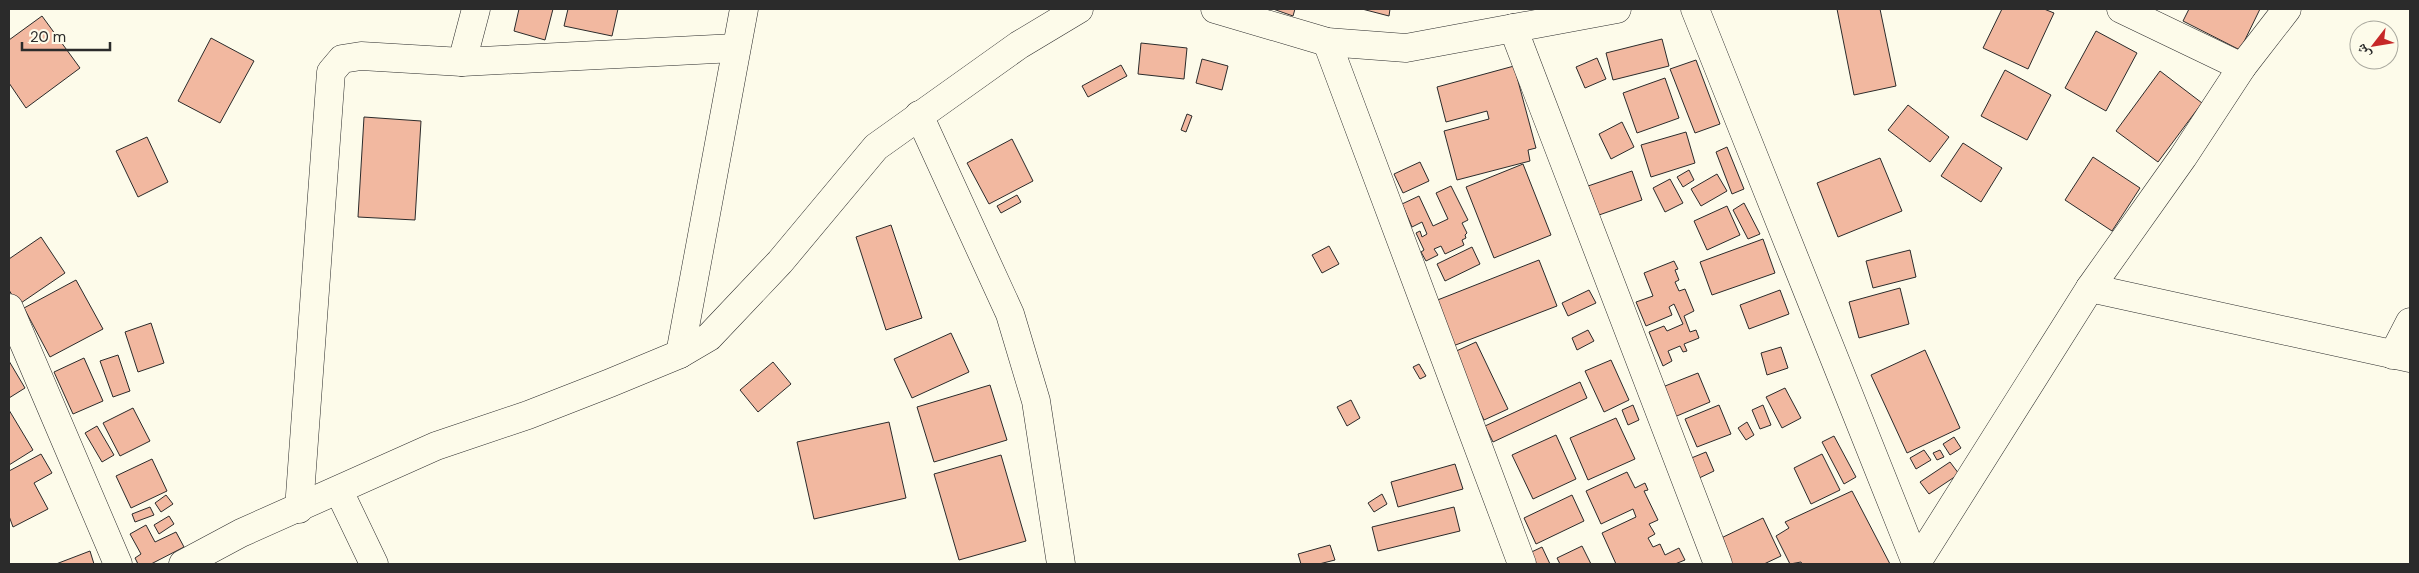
<svg xmlns="http://www.w3.org/2000/svg" width="2419" height="573" font-family="'DM Sans','Noto Naskh Arabic',sans-serif">
<style>
.building{fill:#f2b8a0;stroke:#2b2b2b}
.lines{fill:none;stroke-linecap:round;stroke-linejoin:round}
.minor-casing{stroke:#2b2b2b;stroke-width:29}
.minor{stroke:#fdfbea;stroke-width:28}
</style>
<rect width="100%" height="100%" fill="#fdfbea"/>
<g class="building">
<polygon points="519,9 553,9 545,40 514,31"/>
<polygon points="568,9 618,9 612,36 564,26"/>
<polygon points="1273,9 1295,9 1293,16"/>
<polygon points="1362,9 1390,9 1389,16"/>
<polygon points="1837,9 1880,9 1896,86 1854,95"/>
<polygon points="2002,9 2044,9 2054,13 2028,69 1983,48"/>
<polygon points="2189,9 2260,9 2240,50 2183,21"/>
<polygon points="42,16 80,68 26,108 9,83 9,40"/>
<polygon points="2096,31 2137,53 2106,111 2065,88"/>
<polygon points="211,38 254,61 220,123 178,101"/>
<polygon points="1662,39 1669,66 1613,80 1606,53"/>
<polygon points="1141,43 1187,48 1184,79 1138,74"/>
<polygon points="1597,58 1606,79 1585,88 1576,67"/>
<polygon points="1202,59 1228,66 1222,90 1196,83"/>
<polygon points="1696,60 1720,124 1695,133 1670,69"/>
<polygon points="1121,65 1127,76 1088,97 1082,86"/>
<polygon points="1514,66 1536,148 1528,150 1530,161 1457,180 1444,131 1489,119 1487,111 1446,122 1437,87"/>
<polygon points="2005,70 2051,95 2027,140 1981,116"/>
<polygon points="2160,71 2202,103 2158,162 2116,131"/>
<polygon points="1665,78 1679,118 1637,133 1623,93"/>
<polygon points="1908,105 1949,137 1930,162 1888,130"/>
<polygon points="1187,114 1192,116 1186,132 1181,130"/>
<polygon points="364,117 421,121 415,220 358,217"/>
<polygon points="1622,122 1634,147 1611,159 1599,134"/>
<polygon points="1686,132 1695,163 1651,177 1641,145"/>
<polygon points="147,137 168,182 138,197 116,151"/>
<polygon points="1012,139 1033,181 989,204 967,163"/>
<polygon points="1963,143 2002,168 1981,202 1941,176"/>
<polygon points="1727,147 1744,189 1732,194 1716,152"/>
<polygon points="2093,157 2140,188 2112,231 2065,200"/>
<polygon points="1880,158 1902,211 1838,237 1817,183"/>
<polygon points="1420,162 1429,181 1403,193 1394,174"/>
<polygon points="1523,164 1551,235 1494,258 1466,187"/>
<polygon points="1689,170 1694,180 1683,187 1677,177"/>
<polygon points="1632,171 1642,200 1599,215 1588,186"/>
<polygon points="1717,174 1727,191 1701,206 1691,189"/>
<polygon points="1670,179 1683,203 1665,212 1653,188"/>
<polygon points="1451,186 1468,220 1462,223 1467,233 1465,235 1466,238 1462,240 1464,245 1445,254 1441,246 1434,249 1438,255 1426,261 1421,252 1424,250 1416,233 1420,231 1422,237 1427,234 1422,222 1412,227 1402,204 1419,196 1433,226 1448,219 1436,193"/>
<polygon points="1017,195 1021,202 1001,213 997,206"/>
<polygon points="1744,203 1760,234 1748,239 1733,210"/>
<polygon points="1727,206 1740,235 1707,250 1694,221"/>
<polygon points="891,225 922,318 886,330 856,237"/>
<polygon points="41,237 65,273 18,305 9,290 9,259"/>
<polygon points="1763,239 1775,273 1712,295 1700,262"/>
<polygon points="1329,246 1339,264 1322,273 1312,255"/>
<polygon points="1472,247 1480,264 1445,281 1437,264"/>
<polygon points="1910,250 1916,277 1873,288 1866,261"/>
<polygon points="1539,260 1557,306 1453,346 1435,301"/>
<polygon points="1674,261 1678,269 1675,270 1679,280 1675,282 1679,291 1685,289 1694,311 1684,316 1690,332 1696,330 1699,338 1684,344 1687,351 1683,352 1680,346 1668,351 1672,361 1663,366 1649,332 1664,326 1667,331 1683,324 1674,304 1669,307 1672,315 1646,326 1636,302 1653,296 1644,273"/>
<polygon points="76,280 103,329 50,357 24,308"/>
<polygon points="1900,288 1909,324 1859,338 1849,302"/>
<polygon points="1589,290 1596,303 1568,316 1562,303"/>
<polygon points="1780,290 1789,314 1749,329 1740,305"/>
<polygon points="151,323 164,363 138,372 125,332"/>
<polygon points="1588,330 1594,341 1577,350 1572,338"/>
<polygon points="951,333 969,372 912,398 894,359"/>
<polygon points="1476,342 1508,409 1484,420 1452,353"/>
<polygon points="1781,347 1788,368 1767,375 1761,353"/>
<polygon points="1925,350 1960,428 1907,453 1871,375"/>
<polygon points="118,355 130,391 113,397 100,361"/>
<polygon points="84,358 103,401 73,414 54,372"/>
<polygon points="1611,360 1629,400 1604,412 1585,371"/>
<polygon points="9,361 25,388 9,398"/>
<polygon points="773,362 791,384 758,412 740,390"/>
<polygon points="1419,364 1426,376 1420,379 1413,367"/>
<polygon points="1698,373 1710,402 1672,418 1660,388"/>
<polygon points="1580,382 1587,398 1493,442 1485,426"/>
<polygon points="990,385 1007,440 934,462 917,407"/>
<polygon points="1785,388 1801,418 1782,428 1766,397"/>
<polygon points="1351,400 1360,418 1347,426 1337,407"/>
<polygon points="1633,405 1639,420 1628,425 1622,410"/>
<polygon points="1719,405 1731,434 1697,447 1685,419"/>
<polygon points="1763,405 1771,425 1760,429 1752,410"/>
<polygon points="133,408 150,441 120,456 103,423"/>
<polygon points="9,410 33,450 9,465"/>
<polygon points="1616,418 1635,459 1588,480 1570,438"/>
<polygon points="889,422 906,498 814,519 797,442"/>
<polygon points="1747,422 1754,435 1746,440 1738,428"/>
<polygon points="97,426 114,455 102,462 85,433"/>
<polygon points="1556,435 1576,479 1533,499 1512,455"/>
<polygon points="1834,436 1856,477 1844,484 1822,442"/>
<polygon points="1954,437 1961,448 1950,455 1943,444"/>
<polygon points="1924,450 1931,460 1916,469 1910,458"/>
<polygon points="1940,450 1944,457 1937,460 1933,453"/>
<polygon points="1706,452 1714,471 1697,479 1689,459"/>
<polygon points="41,454 52,473 34,483 48,509 13,527 9,516 9,471"/>
<polygon points="1822,454 1840,490 1811,504 1794,468"/>
<polygon points="1001,455 1026,541 959,560 934,474"/>
<polygon points="152,459 167,491 131,508 116,476"/>
<polygon points="1950,462 1959,474 1929,494 1920,482"/>
<polygon points="1455,464 1463,489 1398,507 1391,482"/>
<polygon points="1627,472 1635,488 1645,483 1648,490 1644,491 1658,520 1649,524 1655,534 1648,538 1653,547 1660,544 1665,555 1679,548 1685,560 1675,564 1616,564 1602,533 1636,517 1633,509 1601,524 1586,491"/>
<polygon points="1852,491 1890,564 1802,564 1801,562 1790,564 1776,536 1789,528 1785,522"/>
<polygon points="1382,494 1387,504 1374,512 1368,503"/>
<polygon points="166,495 173,504 161,512 155,503"/>
<polygon points="1572,495 1584,521 1536,544 1524,518"/>
<polygon points="150,507 154,515 135,522 132,514"/>
<polygon points="1454,507 1460,531 1378,551 1372,527"/>
<polygon points="169,516 174,524 159,534 154,525"/>
<polygon points="1763,518 1781,556 1764,564 1729,564 1717,540"/>
<polygon points="146,525 155,542 176,532 184,547 151,564 138,564 135,558 141,554 130,534"/>
<polygon points="1330,545 1335,560 1319,564 1301,564 1298,554"/>
<polygon points="1582,546 1591,564 1560,564 1557,558"/>
<polygon points="1542,547 1550,564 1522,564 1519,558"/>
<polygon points="90,551 94,564 56,564"/>
</g>
<g class="lines">
<g class="minor-casing">
<g id="minor">
<polyline points="1215,9 1327,42 1406,48 1617,9"/>
<polyline points="1695,9 1916,563"/>
<polyline points="2121,9 2242,67"/>
<polyline points="1513,28 1718,564"/>
<polyline points="1327,42 1522,564"/>
<polyline points="462,62 476,9"/>
<polyline points="919,115 1010,314 1036,401 1061,564"/>
<polyline points="2090,288 2410,358"/>
<polyline points="9,308 118,564"/>
<polyline points="680,354 744,9"/>
<polyline points="2393,355 2410,322"/>
<polyline points="339,491 374,564"/>
<polyline points="299,509 331,72 342,59 361,56 462,62 735,48"/>
<polyline points="183,564 241,533 436,446 528,415 610,383 680,354 709,337 780,262 876,147 1019,45 1079,9"/>
<polyline points="1916,564 2090,288 2183,157 2242,67 2287,9"/>
</g>
</g>
<use href="#minor" class="minor"/>
</g>
<rect width="2419" height="573" fill="none" stroke="#2b2b2b" stroke-width="20"/>
<g transform="translate(2374 45) rotate(239)"><circle r="24" fill="#fdfbea" stroke="#a9a89e"/>
<path d="M0-4L9 19L0 12L-9 19Z" fill="#c62828"/>
<text y="-8" font-size="14" font-weight="bold" text-anchor="middle" fill="#2b2b2b">ش</text>
</g>
<path d="M22 42v8h88v-8" fill="none" stroke="#2b2b2b" stroke-width="2.5"/>
<text x="30" y="42" font-size="15" fill="#2b2b2b" stroke="#fdfbea" stroke-width="4" paint-order="stroke">20 m</text>
</svg>
